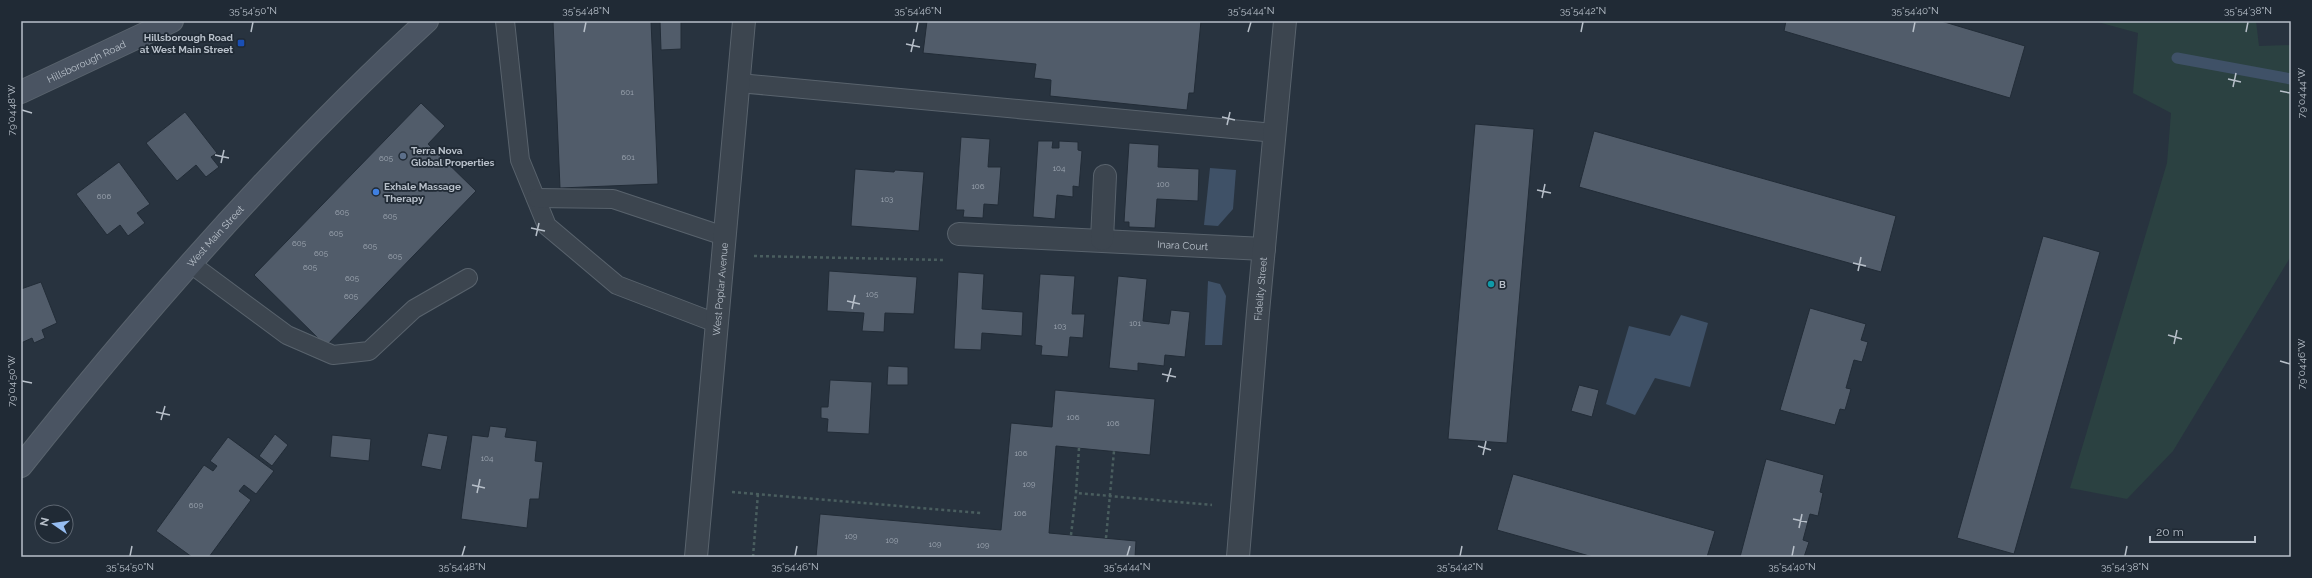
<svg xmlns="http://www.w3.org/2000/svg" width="2312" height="578" font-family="Raleway,sans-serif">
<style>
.green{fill:#2b4141}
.water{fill:#3f5167}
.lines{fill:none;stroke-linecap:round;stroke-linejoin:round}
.stream{stroke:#3f5167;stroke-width:11}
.building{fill:#515c6a;stroke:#222c37}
.lane-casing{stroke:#59636d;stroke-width:20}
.street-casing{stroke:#59636d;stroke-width:24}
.secondary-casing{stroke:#59636d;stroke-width:24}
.path{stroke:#4a5e5f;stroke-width:2.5;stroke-dasharray:3 3;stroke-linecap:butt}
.lane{stroke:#3c454f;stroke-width:18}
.street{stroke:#3c454f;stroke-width:22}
.secondary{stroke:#4a5462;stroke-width:22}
.ticks{fill:none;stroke:#b8c0ca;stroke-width:1.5}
.transit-dot{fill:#1a4fb4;stroke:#202a35;stroke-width:1.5}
.service-dot{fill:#5c6f8a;stroke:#202a35;stroke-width:1.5}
.shop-dot{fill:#3f7fe0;stroke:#202a35;stroke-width:1.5}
.culture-dot{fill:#0f9aa8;stroke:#202a35;stroke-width:1.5}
.labels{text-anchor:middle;stroke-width:3.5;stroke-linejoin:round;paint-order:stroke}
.number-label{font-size:8px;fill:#9ea7b2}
.poi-label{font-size:10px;font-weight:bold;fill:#b8c0ca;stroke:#202a35;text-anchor:start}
.street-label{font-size:10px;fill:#b8c0ca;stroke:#202a35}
.neatline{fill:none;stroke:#b8c0ca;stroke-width:1.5}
.ticks-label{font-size:10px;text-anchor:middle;fill:#b8c0ca}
</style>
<rect width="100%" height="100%" fill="#28333f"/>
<polygon class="green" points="2094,21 2256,21 2259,46 2291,45 2291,256 2173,451 2127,499 2070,488 2167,163 2171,113 2133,93 2138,33"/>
<g class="water">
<polygon points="1210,168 1236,170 1233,209 1218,226 1204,225"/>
<polygon points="1208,281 1220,284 1226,296 1222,345 1205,345"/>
<polygon points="1681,315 1708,323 1690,387 1655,378 1635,415 1606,404 1629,326 1670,336"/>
</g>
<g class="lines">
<polyline class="stream" points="2177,58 2291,79"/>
</g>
<g class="building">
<polygon points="553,21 651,21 658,184 560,188"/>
<polygon points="660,21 681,21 681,49 661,50"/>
<polygon points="927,21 1201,21 1194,93 1189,93 1187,110 1050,96 1051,80 1034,78 1036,64 923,53"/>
<polygon points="1786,21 1941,21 2025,46 2010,98 1784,31"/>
<polygon points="421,103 445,126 428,144 476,191 326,346 254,275"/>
<polygon points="185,112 217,153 211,157 219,167 206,177 196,165 177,181 146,143"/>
<polygon points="1475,124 1534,129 1507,443 1448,439"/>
<polygon points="1594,131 1896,216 1881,272 1579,187"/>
<polygon points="961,137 990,139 988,167 1001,167 998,205 984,204 983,218 963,217 964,210 956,210"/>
<polygon points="1038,141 1053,141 1052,148 1059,148 1059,141 1078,142 1078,150 1082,151 1079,187 1073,186 1073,197 1057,195 1055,219 1033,217"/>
<polygon points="1129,143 1159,145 1158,167 1199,169 1198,201 1157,199 1155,228 1129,227 1129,222 1124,222"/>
<polygon points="119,162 150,204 137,213 145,223 128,236 120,225 107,235 76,194"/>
<polygon points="855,169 894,172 895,170 924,172 919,231 851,226"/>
<polygon points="2043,236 2100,252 2014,554 1957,538"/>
<polygon points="829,271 917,277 914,314 885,313 884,332 862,331 864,313 827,311"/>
<polygon points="958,272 984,274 982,309 1023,312 1022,336 982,333 981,350 954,349"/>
<polygon points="1040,274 1075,276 1072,314 1085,314 1083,338 1070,337 1068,357 1041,355 1042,346 1035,345"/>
<polygon points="1118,276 1147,279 1143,321 1169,324 1171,310 1190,312 1185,357 1165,355 1164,366 1138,363 1138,371 1109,368"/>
<polygon points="41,282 57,323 42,330 45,338 34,343 32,338 21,343 21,289"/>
<polygon points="1810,308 1866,324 1861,340 1868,342 1862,362 1854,360 1846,388 1851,389 1845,410 1840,409 1835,425 1780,410"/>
<polygon points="888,366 908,367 908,385 887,385"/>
<polygon points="830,380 872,382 869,434 827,432 828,419 821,418 821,407 828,407"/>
<polygon points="1579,385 1599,390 1592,417 1571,411"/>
<polygon points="1055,390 1155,399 1150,455 1056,446 1049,533 1136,541 1135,557 816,557 820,514 1001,530 1011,423 1052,427"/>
<polygon points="490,426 507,428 505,437 537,441 535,461 543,462 539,499 530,499 527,528 461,519 472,435 488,437"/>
<polygon points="428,433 448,436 441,470 421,466"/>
<polygon points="275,434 288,445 272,466 259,456"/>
<polygon points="332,435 371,439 369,461 330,457"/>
<polygon points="228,437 274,471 256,494 244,485 239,491 251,500 209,557 192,557 156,531 204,465 213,471 217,466 210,461"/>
<polygon points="1766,459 1824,475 1820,492 1823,493 1818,516 1810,514 1803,540 1809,542 1804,557 1740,557"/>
<polygon points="1513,474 1715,531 1707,557 1593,557 1497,530"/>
</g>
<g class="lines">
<g class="lane-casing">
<g id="lane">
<polyline points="505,21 520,160 547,226 617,285 716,323"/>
<polyline points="739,83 1275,133"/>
<polyline points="536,198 613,199 724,236"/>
<polyline points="191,264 287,335 333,355 369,351 414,309 468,278"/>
</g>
</g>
<g class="street-casing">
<g id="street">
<path id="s1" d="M959 234 1264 249"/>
<polyline points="1102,239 1105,176"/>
<path id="s2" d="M696 557 744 21"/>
<path id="s3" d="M1238 557 1258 312 1285 21"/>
</g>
</g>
<g class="secondary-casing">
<g id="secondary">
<path id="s4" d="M21 92 172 21"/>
<path id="s5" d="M21 466C144 311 281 155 427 21"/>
</g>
</g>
<g class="path">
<polyline points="754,256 944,260"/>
<polyline points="1079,448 1076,493 1212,505"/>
<polyline points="732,492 981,513"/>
<polyline points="1071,535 1076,493"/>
<polyline points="1106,538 1114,451"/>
<polyline points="753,557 758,493"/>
</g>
<use href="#lane" class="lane"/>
<use href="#street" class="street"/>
<use href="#secondary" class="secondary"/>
</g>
<path class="ticks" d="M251 32 253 22M584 32 586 22M916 32 918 22M1248 32 1251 22M1581 32 1583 22M1913 32 1915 22M2246 32 2248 22M906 44 920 47M911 52 914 39M2228 79 2241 82M2233 87 2236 73M2280 91 2290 93M22 110 32 113M1222 117 1235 120M1227 125 1230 112M215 155 229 158M221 163 224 150M1537 190 1551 193M1542 198 1545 184M531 228 545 231M536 236 539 223M1853 263 1866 266M1858 271 1861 257M847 301 860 304M852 309 855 295M2168 335 2182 339M2174 344 2177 330M2280 361 2290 364M1162 374 1176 377M22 381 32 383M1167 382 1171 368M156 412 170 415M161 420 165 406M1478 446 1491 450M1483 455 1486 441M472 485 485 488M477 493 480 479M1793 519 1807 522M1799 528 1802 514M130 556 132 546M462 556 465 546M795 556 797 546M1127 556 1130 546M1460 556 1462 546M1792 556 1794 546M2125 556 2127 546"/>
<rect class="transit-dot" x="237" y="39" width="8" height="8" rx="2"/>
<circle class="service-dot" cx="403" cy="156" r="4"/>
<circle class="shop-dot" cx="376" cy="192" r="4"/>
<circle class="culture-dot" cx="1491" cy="284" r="4"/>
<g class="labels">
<g class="number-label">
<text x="627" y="95">601</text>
<text x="628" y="160">601</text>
<text x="386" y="161">605</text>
<text x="1059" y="171">104</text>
<text x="1163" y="187">100</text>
<text x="978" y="189">106</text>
<text x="104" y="199">606</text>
<text x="887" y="202">103</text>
<text x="342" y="215">605</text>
<text x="390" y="219">605</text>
<text x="336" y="236">605</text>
<text x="299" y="246">605</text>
<text x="370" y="249">605</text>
<text x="321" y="256">605</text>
<text x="395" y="259">605</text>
<text x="310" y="270">605</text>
<text x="352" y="281">605</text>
<text x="872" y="297">105</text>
<text x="351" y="299">605</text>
<text x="1135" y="326">101</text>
<text x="1060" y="329">103</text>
<text x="1073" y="420">106</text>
<text x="1113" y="426">106</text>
<text x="1021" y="456">106</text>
<text x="487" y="461">104</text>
<text x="1029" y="487">109</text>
<text x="196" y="508">609</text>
<text x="1020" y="516">106</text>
<text x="851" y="539">109</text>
<text x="892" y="543">109</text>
<text x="935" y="547">109</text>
<text x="983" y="548">109</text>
</g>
<g class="poi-label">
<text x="233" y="41" text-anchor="end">Hillsborough Road<tspan x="233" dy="12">at West Main Street</tspan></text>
<text x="411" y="154">Terra Nova<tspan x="411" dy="12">Global Properties</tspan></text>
<text x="384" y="190">Exhale Massage<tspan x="384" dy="12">Therapy</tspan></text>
<text x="1499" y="288">B</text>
</g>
<g class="street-label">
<text dy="4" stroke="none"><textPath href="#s4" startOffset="72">Hillsborough Road</textPath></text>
<text dy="4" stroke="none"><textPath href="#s5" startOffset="301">West Main Street</textPath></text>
<text dy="4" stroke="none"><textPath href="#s1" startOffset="224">Inara Court</textPath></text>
<text dy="4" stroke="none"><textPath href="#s2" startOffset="269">West Poplar Avenue</textPath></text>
<text dy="4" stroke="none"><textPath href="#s3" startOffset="269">Fidelity Street</textPath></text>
</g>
</g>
<rect width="2312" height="578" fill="none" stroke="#202a35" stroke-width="44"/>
<g transform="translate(54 524) rotate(283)"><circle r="19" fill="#202a35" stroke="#5d6671"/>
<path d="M0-3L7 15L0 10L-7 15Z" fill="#96bdf1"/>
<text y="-6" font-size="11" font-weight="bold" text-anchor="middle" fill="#b8c0ca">N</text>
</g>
<path d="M2150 536v6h105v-6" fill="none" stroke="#b8c0ca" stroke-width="2"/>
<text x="2156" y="536" font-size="12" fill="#b8c0ca" stroke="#202a35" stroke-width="3" paint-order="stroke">20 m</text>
<rect x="22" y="22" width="2268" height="534" class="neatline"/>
<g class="ticks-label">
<text x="253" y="14">35°54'50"N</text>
<text x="586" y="14">35°54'48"N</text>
<text x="918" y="14">35°54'46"N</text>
<text x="1251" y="14">35°54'44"N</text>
<text x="1583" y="14">35°54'42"N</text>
<text x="1915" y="14">35°54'40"N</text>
<text x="2248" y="14">35°54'38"N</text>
<text transform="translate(2301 93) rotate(-90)" y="4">79°04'44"W</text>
<text transform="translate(11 110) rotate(-90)" y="4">79°04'48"W</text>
<text transform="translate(2301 364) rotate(-90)" y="4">79°04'46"W</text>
<text transform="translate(11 381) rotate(-90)" y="4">79°04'50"W</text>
<text x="130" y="570">35°54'50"N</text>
<text x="462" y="570">35°54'48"N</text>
<text x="795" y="570">35°54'46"N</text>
<text x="1127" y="570">35°54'44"N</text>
<text x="1460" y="570">35°54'42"N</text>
<text x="1792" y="570">35°54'40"N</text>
<text x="2125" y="570">35°54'38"N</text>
</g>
</svg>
